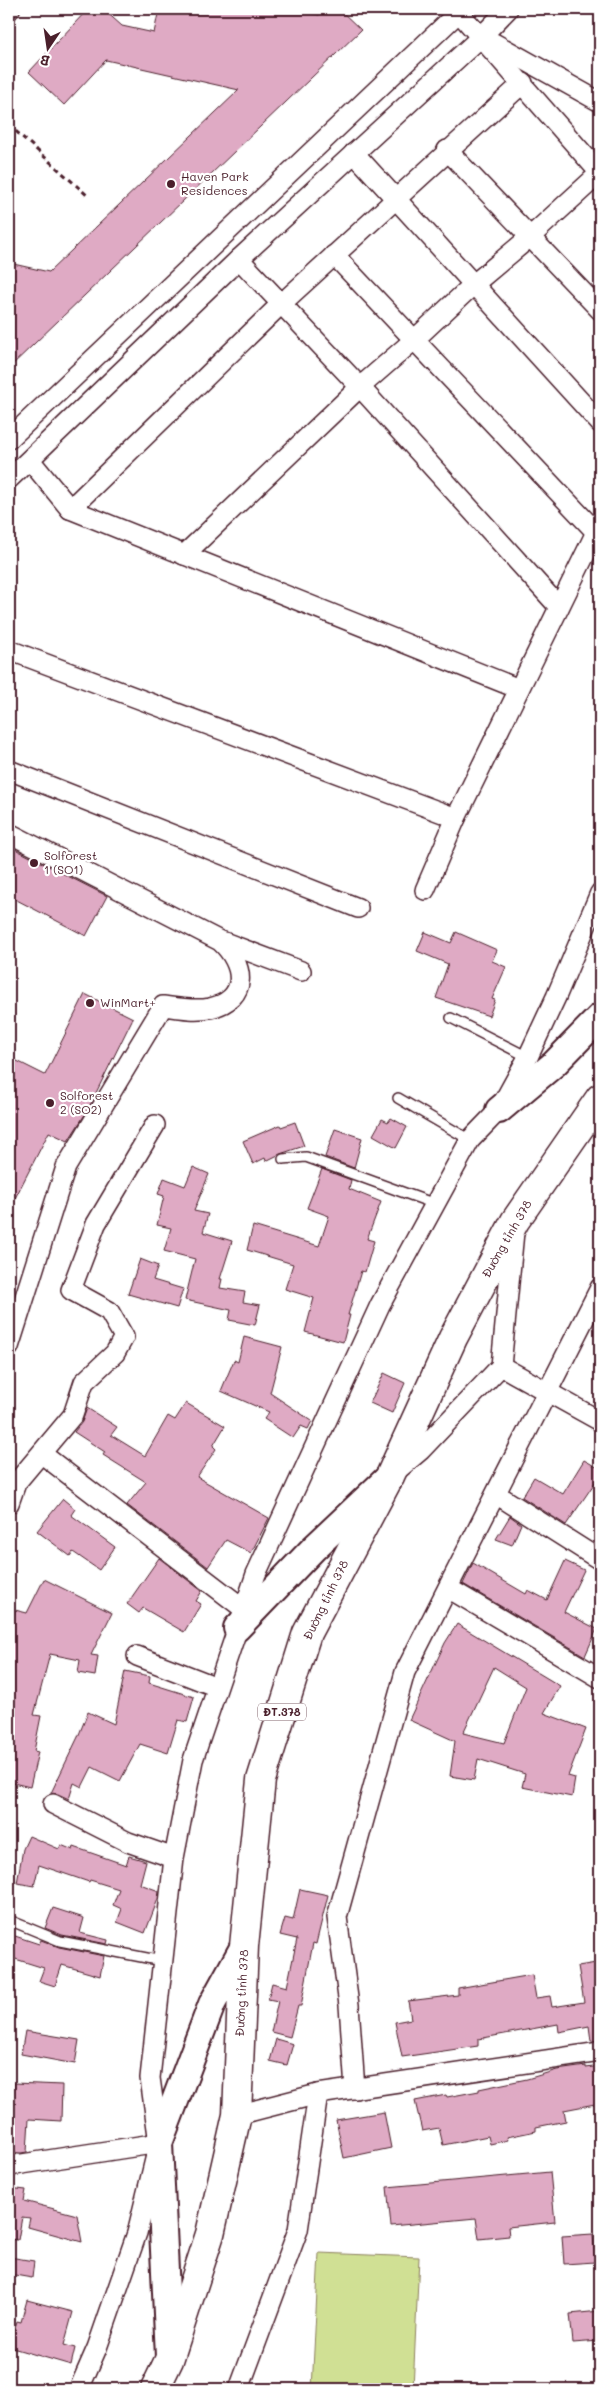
<svg xmlns="http://www.w3.org/2000/svg" width="609" height="2398" font-family="Mali,sans-serif">
<style>
.green{fill:#d0e094;stroke:#8d8060}
.building{fill:#dfaac4;stroke:#4a1f2b;fill-rule:evenodd}
.lines{fill:none;stroke-linecap:round;stroke-linejoin:round}
.service-casing{stroke:#4a1f2b;stroke-width:12}
.minor-casing{stroke:#4a1f2b;stroke-width:22}
.secondary-casing{stroke:#4a1f2b;stroke-width:30}
.primary-casing{stroke:#4a1f2b;stroke-width:31}
.path{stroke:#4a1f2b;stroke-width:3;stroke-dasharray:5 4;stroke-linecap:butt}
.service{stroke:#fff;stroke-width:9}
.minor{stroke:#fff;stroke-width:19}
.secondary{stroke:#fff;stroke-width:26}
.primary{stroke:#fff;stroke-width:28}
.poi-dot{fill:#4a1f2b;stroke:#fff;stroke-width:2}
.labels{text-anchor:middle;stroke-width:4.5;stroke-linejoin:round;paint-order:stroke}
.shield{fill:#fff;stroke:#80626b;stroke-width:1}
.shield-label{font-size:11px;font-weight:bold;fill:#4a1f2b}
.poi-label{font-size:12px;fill:#4a1f2b;stroke:#fff;text-anchor:start}
.street-label{font-size:12px;fill:#4a1f2b;stroke:#fff}
</style>
<rect width="100%" height="100%" fill="#fff"/>
<filter id="ink" filterUnits="userSpaceOnUse"><feTurbulence type="fractalNoise" baseFrequency=".02" numOctaves="2"/><feDisplacementMap in="SourceGraphic" scale="10" xChannelSelector="R" yChannelSelector="G"/><feConvolveMatrix kernelMatrix="1 2 1 2 8 2 1 2 1" color-interpolation-filters="sRGB"/></filter>
<g filter="url(#ink)">
<polygon class="green" points="319,2253 419,2257 413,2389 312,2389"/>
<g class="building">
<polygon points="88,9 103,9 122,26 154,33 159,9 291,9 319,15 326,9 339,9 361,30 9,368 9,263 49,272 239,90 106,60 64,105 29,72"/>
<polygon points="9,846 107,896 86,936 9,896"/>
<polygon points="425,932 451,943 456,932 497,950 492,961 506,967 492,999 495,1000 489,1016 436,998 448,964 417,951"/>
<polygon points="85,994 133,1018 86,1113 68,1141 49,1132 9,1210 9,1073 15,1060 45,1075"/>
<polygon points="391,1118 407,1127 396,1148 373,1135 382,1119 388,1122"/>
<polygon points="295,1122 304,1146 280,1154 266,1161 265,1158 253,1164 243,1141 280,1125 281,1127"/>
<polygon points="335,1129 362,1138 354,1168 325,1157"/>
<polygon points="193,1167 209,1174 194,1211 208,1214 203,1232 232,1241 220,1279 222,1279 220,1288 245,1292 243,1302 260,1305 255,1325 229,1320 231,1310 185,1300 195,1259 164,1251 171,1228 157,1225 164,1196 158,1194 164,1178 185,1186"/>
<polygon points="322,1169 351,1180 349,1189 381,1202 367,1239 374,1241 365,1272 361,1271 348,1315 350,1315 343,1342 305,1332 314,1298 285,1289 293,1264 247,1250 253,1226 319,1246 329,1216 307,1208"/>
<polygon points="140,1259 158,1266 153,1280 183,1289 177,1308 128,1294"/>
<polygon points="244,1337 282,1347 270,1393 312,1421 308,1429 301,1426 293,1438 264,1419 269,1412 221,1391 234,1360 238,1362"/>
<polygon points="384,1373 405,1383 392,1413 370,1403"/>
<polygon points="186,1403 225,1426 213,1446 216,1449 197,1477 269,1518 251,1553 226,1540 208,1567 127,1505 146,1482 103,1455 105,1452 74,1432 82,1422 87,1408 117,1427 111,1435 145,1456 168,1416 175,1420"/>
<polygon points="584,1460 600,1469 600,1475 566,1525 522,1497 534,1477 563,1494"/>
<polygon points="63,1499 75,1509 71,1515 115,1547 99,1570 73,1552 70,1556 37,1531"/>
<polygon points="510,1516 521,1524 512,1545 496,1539"/>
<polygon points="159,1558 202,1591 196,1601 201,1604 184,1632 143,1608 139,1613 127,1604"/>
<polygon points="565,1561 584,1570 564,1612 597,1629 585,1656 463,1584 473,1563 526,1594 528,1590 547,1600"/>
<polygon points="44,1579 112,1613 91,1655 98,1656 95,1676 78,1673 80,1660 50,1654 34,1715 41,1716 34,1751 38,1752 30,1787 9,1782 9,1633 15,1610 27,1613"/>
<path d="M457 1624 560 1686 544 1713 586 1729 568 1776 575 1778 572 1797 522 1787 525 1774 478 1759 474 1780 450 1776 455 1741 409 1720 445 1643ZM494 1667 526 1687 504 1743 463 1733Z"/>
<polygon points="125,1671 150,1676 149,1683 194,1697 187,1722 178,1720 168,1753 140,1744 120,1781 92,1767 82,1787 74,1783 69,1799 58,1794 51,1793 78,1737 88,1712 114,1724"/>
<polygon points="29,1836 59,1849 61,1845 73,1850 74,1847 126,1865 129,1856 146,1861 140,1884 159,1891 158,1899 145,1933 117,1922 122,1909 113,1905 119,1889 90,1880 89,1882 39,1865 34,1886 17,1883 23,1849"/>
<polygon points="300,1889 328,1895 316,1944 313,1943 301,2006 298,2006 290,2037 271,2032 278,2001 268,1999 272,1983 287,1987 297,1939 280,1935 285,1918 293,1920"/>
<polygon points="53,1908 84,1918 80,1933 108,1940 107,1944 62,1935 45,1928"/>
<polygon points="9,1934 39,1944 41,1940 59,1947 104,1956 100,1976 62,1965 55,1986 39,1981 44,1968 9,1957"/>
<polygon points="596,1963 597,1970 600,1969 600,2040 591,2041 589,2026 559,2032 558,2024 478,2039 478,2046 402,2057 395,2022 411,2019 408,2001 458,1995 458,1988 532,1975 536,1998 550,1996 552,2007 584,2002 578,1966"/>
<polygon points="25,2031 79,2040 75,2064 21,2054"/>
<polygon points="276,2039 293,2044 287,2065 270,2061"/>
<polygon points="586,2066 586,2068 600,2066 600,2103 564,2110 566,2121 536,2127 536,2131 507,2137 508,2140 490,2144 488,2136 443,2145 439,2128 422,2131 415,2101 446,2095 447,2097 479,2091 479,2089 527,2079 557,2070"/>
<polygon points="14,2083 62,2085 61,2121 29,2119 27,2152 21,2153 9,2152 9,2125 12,2125"/>
<polygon points="384,2112 391,2148 344,2158 336,2120"/>
<polygon points="550,2172 555,2222 508,2227 509,2236 479,2239 476,2218 391,2226 387,2187"/>
<polygon points="9,2188 26,2190 24,2201 77,2215 82,2242 28,2227 30,2218 22,2217 18,2240 9,2239"/>
<polygon points="593,2234 595,2262 564,2264 562,2236"/>
<polygon points="9,2257 34,2261 32,2278 9,2274"/>
<polygon points="27,2300 73,2312 64,2345 75,2348 71,2365 9,2347 17,2321 21,2322"/>
<polygon points="600,2311 600,2341 573,2343 570,2314"/>
</g>
<g class="lines">
<g class="service-casing">
<g id="service">
<polyline points="451,1018 528,1057"/>
<polyline points="398,1098 470,1140"/>
<polyline points="283,1159 306,1157 435,1204"/>
<polyline points="9,1920 60,1941 162,1961"/>
</g>
</g>
<g class="minor-casing">
<g id="minor">
<polyline points="456,9 600,173"/>
<polyline points="9,10 10,9"/>
<polyline points="494,43 600,102"/>
<polyline points="447,150 600,310"/>
<polyline points="354,153 600,423"/>
<polyline points="334,255 596,532"/>
<polyline points="239,259 360,387 559,607"/>
<polyline points="9,439 462,9"/>
<polyline points="30,460 70,509 519,689"/>
<polyline points="9,479 239,259 482,36 508,9"/>
<polyline points="70,509 281,304 523,83"/>
<polyline points="184,555 360,387 414,340 474,284 530,237 600,173"/>
<polyline points="9,650 456,818 600,524"/>
<polyline points="9,770 358,908"/>
<path d="M9 833 220 941C245 964 250 999 210 1008 195 1011 178 1008 163 1006L66 1167 9 1347"/>
<polyline points="425,890 456,818"/>
<polyline points="224,942 301,971"/>
<polyline points="501,1366 600,1421"/>
<polyline points="42,1454 244,1609"/>
<polyline points="395,1472 421,1450 501,1366 514,1232"/>
<polyline points="496,1494 600,1560"/>
<polyline points="9,1503 16,1483 73,1415 84,1382 115,1353 124,1337 109,1311 71,1290 96,1224 155,1125"/>
<polyline points="448,1588 600,1678"/>
<polyline points="137,1656 217,1687"/>
<polyline points="53,1804 128,1842 174,1858"/>
<polyline points="355,2089 349,2005 337,1917 405,1672 600,1288"/>
<polyline points="237,2115 318,2094 600,2052"/>
<polyline points="9,2166 159,2143"/>
<polyline points="79,2389 97,2348 137,2233 159,2143 150,2078 174,1858 193,1760 256,1574 380,1305 470,1140 499,1110 528,1057 556,997 600,893"/>
<polyline points="239,2389 298,2230 318,2094"/>
</g>
</g>
<g class="secondary-casing">
<g id="secondary">
<polyline points="499,1110 554,1064 600,1017"/>
<polyline points="237,1628 314,1548 386,1480"/>
<polyline points="169,2357 159,2143 212,2004 244,1946"/>
</g>
</g>
<g class="primary-casing">
<polyline id="primary" points="155,2389 169,2360 210,2234 237,2115 244,1946 261,1780 307,1633 390,1476 453,1338 515,1221 600,1098"/>
</g>
<polyline class="path" points="9,125 88,196"/>
<use href="#service" class="service"/>
<use href="#minor" class="minor"/>
<use href="#secondary" class="secondary"/>
<use href="#primary" class="primary"/>
</g>
</g>
<g class="poi-dot">
<circle cx="171" cy="184" r="5"/>
<circle cx="34" cy="863" r="5"/>
<circle cx="90" cy="1003" r="5"/>
<circle cx="50" cy="1103" r="5"/>
</g>
<g class="labels">
<rect class="shield" x="258" y="1703.5" width="48" height="17" rx="4"/>
<g class="shield-label">
<text x="282" y="1716">ĐT.378</text>
</g>
<g class="poi-label">
<text x="181" y="181">Haven Park<tspan x="181" dy="14">Residences</tspan></text>
<text x="44" y="860">Solforest<tspan x="44" dy="14">1 (SO1)</tspan></text>
<text x="100" y="1007">WinMart+</text>
<text x="60" y="1100">Solforest<tspan x="60" dy="14">2 (SO2)</tspan></text>
</g>
<g class="street-label">
<text transform="translate(507 1239) rotate(-60)" y="4">Đường tỉnh 378</text>
<text transform="translate(326 1600) rotate(-64)" y="4">Đường tỉnh 378</text>
<text transform="translate(242 1993) rotate(-87)" y="4">Đường tỉnh 378</text>
</g>
</g>
<rect width="609" height="2398" fill="none" stroke="#fff" stroke-width="30"/>
<rect x="15" y="15" width="579" height="2368" fill="none" stroke="#4a1f2b" stroke-width="2" filter="url(#ink)"/>
<g transform="translate(48 48) rotate(193)" stroke="#ffffff" stroke-width="4" paint-order="stroke">
<path d="M0-4L9 19L0 12L-9 19Z" fill="#4a1f2b"/>
<text y="-8" font-size="14" font-weight="bold" text-anchor="middle" fill="#4a1f2b">B</text>
</g>
</svg>
